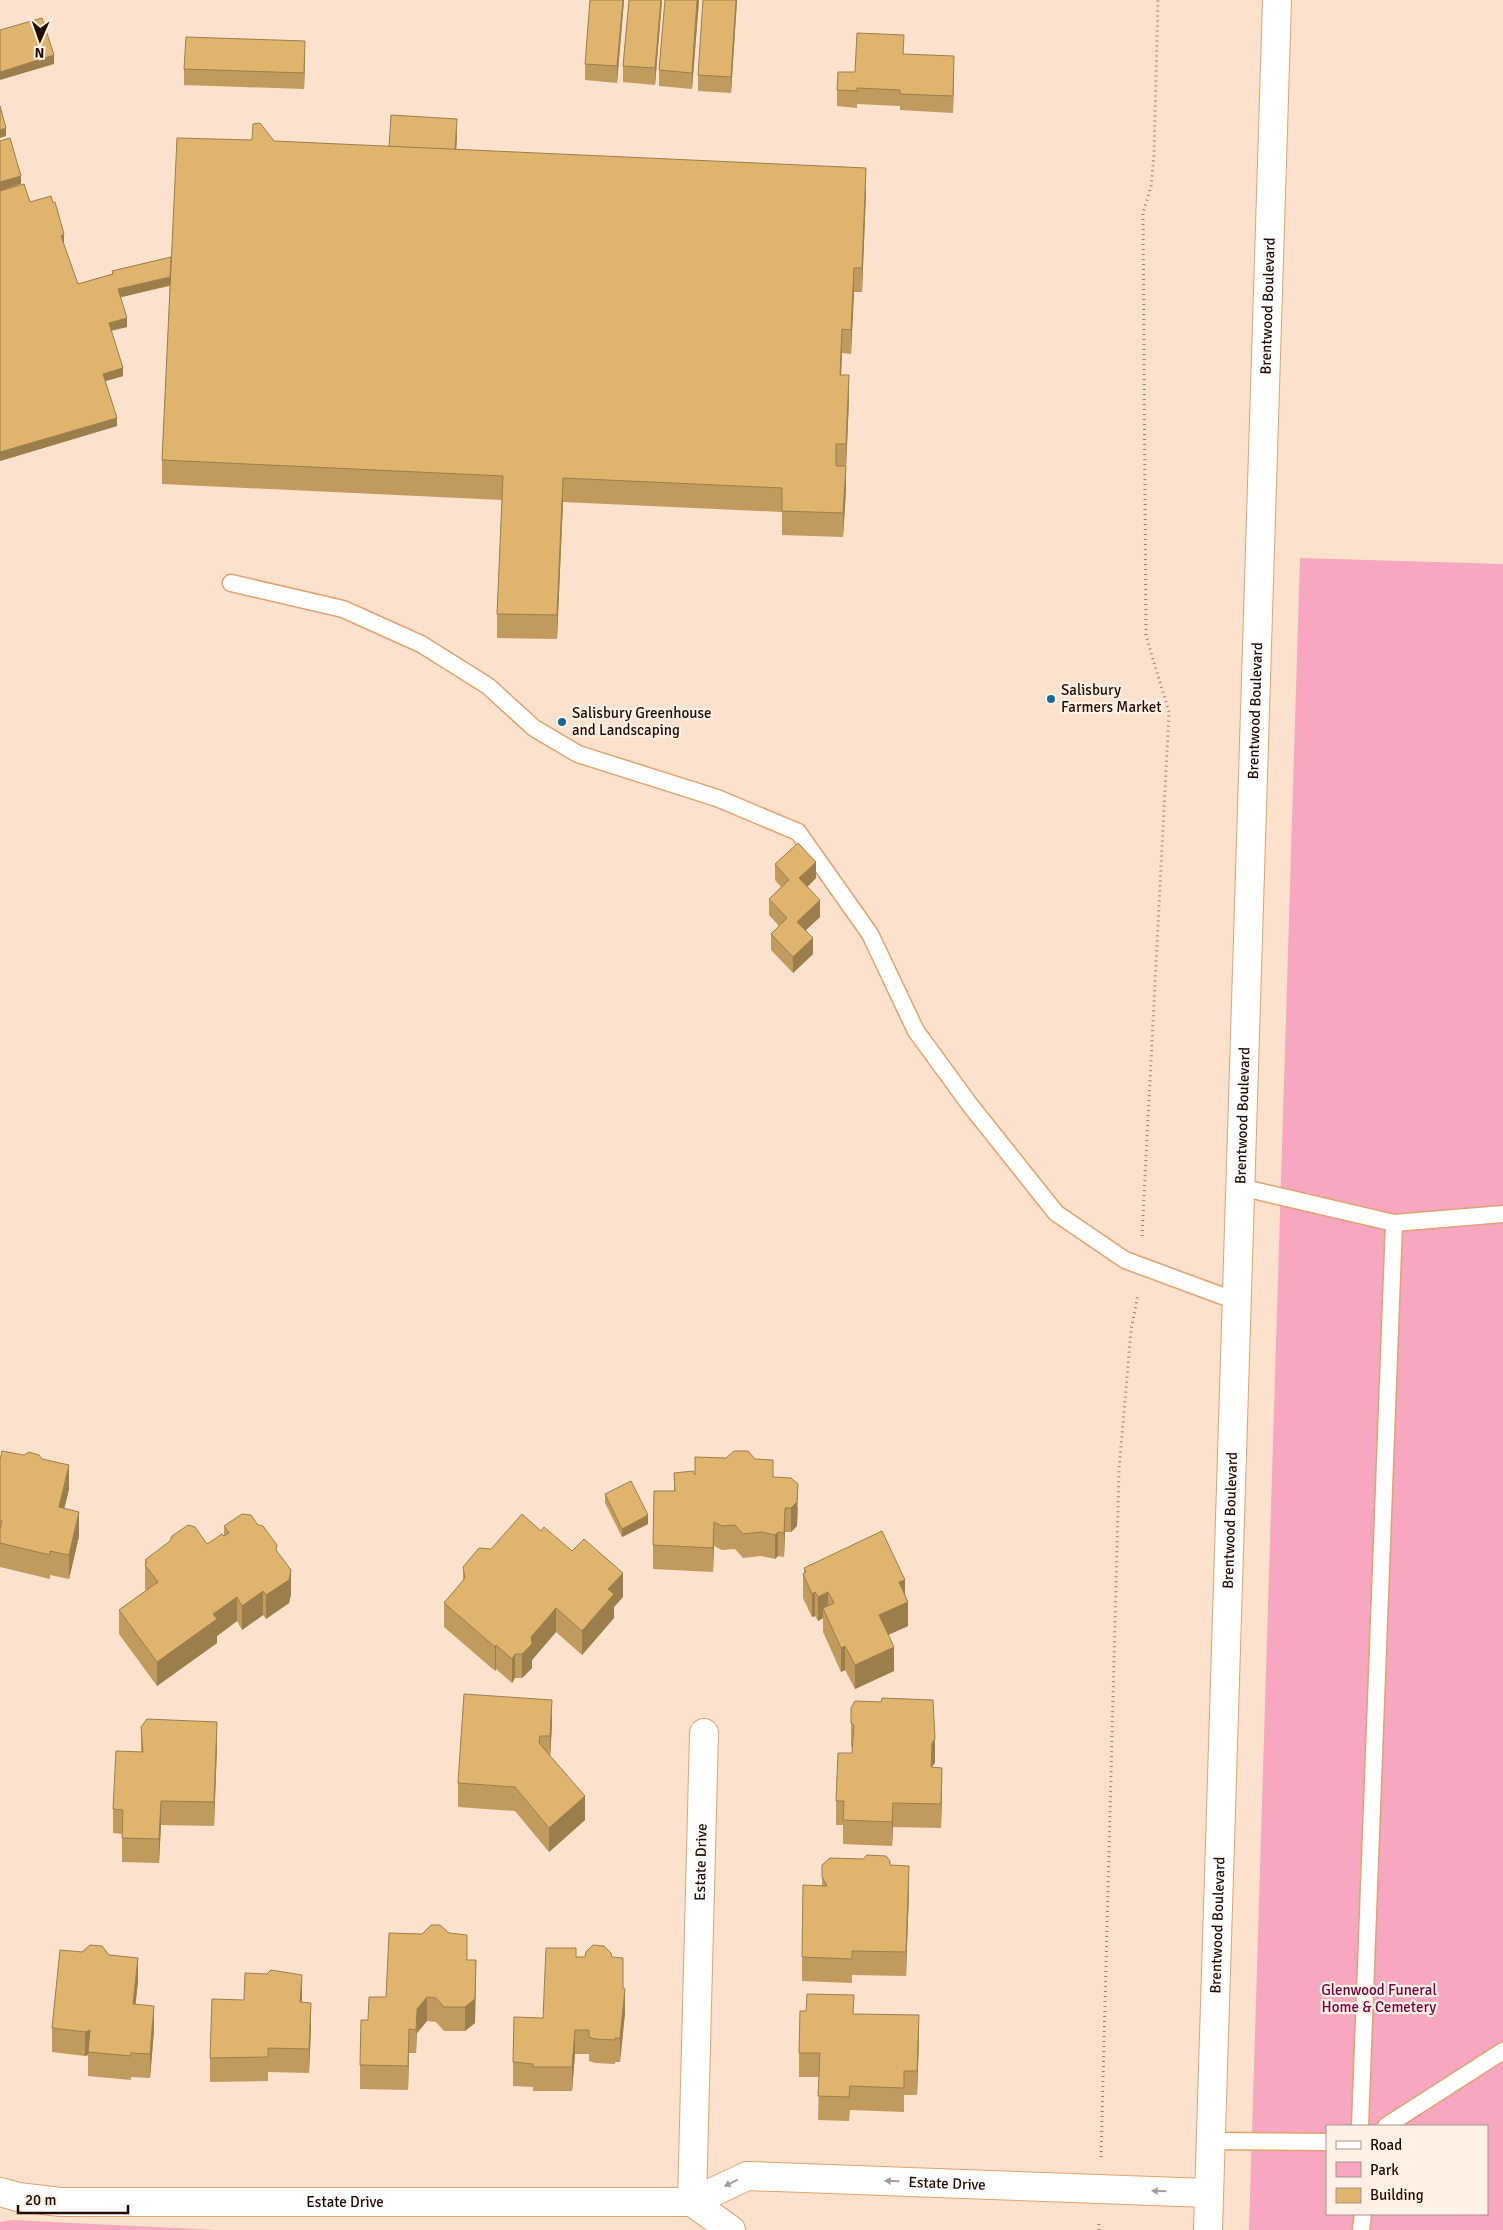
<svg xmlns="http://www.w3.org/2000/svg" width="1503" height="2230" font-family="Signika,sans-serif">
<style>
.green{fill:#f7a7bf;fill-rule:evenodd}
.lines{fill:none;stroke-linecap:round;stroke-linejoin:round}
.lane-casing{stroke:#e3a26d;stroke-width:19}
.street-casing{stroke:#e3a26d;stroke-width:30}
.secondary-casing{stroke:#e3a26d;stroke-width:30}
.path{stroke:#9b8171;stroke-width:3;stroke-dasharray:1 4;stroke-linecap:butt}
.lane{stroke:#fff;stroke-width:16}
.street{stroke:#fff;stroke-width:28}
.secondary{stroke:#fff;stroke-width:28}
.wall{fill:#c09b5d}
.shaded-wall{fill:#9c7e4c}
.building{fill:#dfb46c;stroke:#9c7e4c}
.oneway{fill:#a79d99}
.poi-dot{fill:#106999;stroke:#fff1e6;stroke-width:2}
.labels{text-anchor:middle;stroke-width:4.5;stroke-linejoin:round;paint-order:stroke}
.street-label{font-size:15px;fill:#230b00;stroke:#fff1e6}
.poi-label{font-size:15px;fill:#230b00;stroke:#fff1e6;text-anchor:start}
.park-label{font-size:15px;fill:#73013b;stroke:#fff1e6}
</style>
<rect width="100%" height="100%" fill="#fce1cc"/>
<g class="green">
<path d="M1300 558 1503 564V2230H1249ZM1327 2126H1487V2214H1327Z"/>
<polygon points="12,2220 217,2230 0,2230 0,2222"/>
</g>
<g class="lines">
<g class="lane-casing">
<g id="lane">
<polyline points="231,583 343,609 421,644 488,686 534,728 578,754 717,798 798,832 870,934 916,1031 970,1105 1056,1213 1125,1260 1236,1301"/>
<polyline points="1240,1187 1394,1223 1503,1214"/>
<polyline points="1360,2126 1394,1223"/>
<polyline points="1386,2126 1503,2051"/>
<polyline points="1211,2141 1327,2142"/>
<polyline points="1361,2230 1363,2214"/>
</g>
</g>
<g class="street-casing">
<g id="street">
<path id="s1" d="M0 2192 18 2197 61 2202H692L747 2176 1208 2193"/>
<path id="s2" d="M692 2202 704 1733"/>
<polyline points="692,2202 731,2230"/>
</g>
</g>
<g class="secondary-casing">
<g id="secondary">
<path id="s3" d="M1208 2230 1277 0"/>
</g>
</g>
<g class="path">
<polyline points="1142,1236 1169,712 1146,636 1143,213 1151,187 1154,155 1158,0"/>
<polyline points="1101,2157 1119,1470 1131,1330 1138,1295"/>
<polyline points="1099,2230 1099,2221"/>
</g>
<use href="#lane" class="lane"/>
<use href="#street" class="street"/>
<use href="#secondary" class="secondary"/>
</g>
<g class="wall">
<polygon points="624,0 617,83 585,80 585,64"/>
<polygon points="629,0 662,0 655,85 623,82 623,66"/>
<polygon points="665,0 699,0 692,89 659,86 659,70"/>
<polygon points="737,0 731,93 698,91 698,75"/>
<polygon points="904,54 954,72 953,113 900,110 900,106 857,104 857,108 837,106 837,90 855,72"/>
<polygon points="305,57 304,89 184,85 184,69"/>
<polygon points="457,136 456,150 866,192 862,292 854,292 851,354 842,353 841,375 849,399 846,468 846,490 843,537 782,535 782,512 563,502 557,639 497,638 497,614 502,500 162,484 162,460 170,286 120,297 127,327 111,331 123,376 105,381 117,426 0,461 0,191 30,202 64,242 63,243 78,284 112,274 112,271 171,257 274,141 389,147"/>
<polygon points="775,864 816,878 807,887 820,917 806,930 813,954 793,973 771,950 771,934 779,926 769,915 769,899 781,887 775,880"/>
<polygon points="42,1459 69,1489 64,1508 79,1536 69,1579 50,1575 50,1579 0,1567 0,1460"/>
<polygon points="755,1459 773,1477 798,1508 797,1526 791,1532 785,1532 784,1557 778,1556 775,1559 761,1556 743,1558 735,1549 722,1550 714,1546 713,1572 653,1569 653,1545 674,1491 674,1473 695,1474"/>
<polygon points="605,1494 648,1524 622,1537 605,1503"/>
<polygon points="224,1526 277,1551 291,1594 289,1603 266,1619 263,1615 242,1630 237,1621 217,1636 217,1643 157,1686 119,1634 119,1610 146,1590 145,1589 145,1560 207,1544 224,1536"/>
<polygon points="541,1531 623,1597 614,1607 614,1618 582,1655 556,1632 532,1660 532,1668 522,1678 515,1678 512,1683 496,1669 495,1671 444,1627 444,1603 463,1581 463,1567 491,1549"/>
<polygon points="804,1568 905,1595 908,1626 888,1635 894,1671 855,1689 845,1670 841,1672 823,1632 823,1618 818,1621 815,1616 812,1617 803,1598 803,1574 804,1574"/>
<polygon points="851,1723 935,1763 932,1767 942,1792 941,1828 893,1827 892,1846 843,1844 843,1825 836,1825 836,1801 852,1753 853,1748 851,1747"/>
<polygon points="552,1724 550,1756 585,1820 549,1852 515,1811 458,1807 458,1783"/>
<polygon points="141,1727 217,1746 214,1826 161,1825 159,1863 122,1862 122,1834 113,1833 113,1809 141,1752"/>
<polygon points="822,1865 890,1865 909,1890 906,1976 852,1975 852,1983 802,1981 802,1957 822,1886"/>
<polygon points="109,1955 138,1982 135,2005 154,2030 150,2078 131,2077 131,2080 88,2076 88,2055 85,2056 52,2052 52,2028"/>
<polygon points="576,1957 612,1957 623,1989 625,2013 620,2062 615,2062 615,2064 595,2063 589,2061 589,2054 575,2054 572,2091 533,2091 533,2087 513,2086 513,2062 543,2018"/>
<polygon points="467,1960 476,1984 475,2023 465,2031 444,2031 436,2022 427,2021 417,2033 416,2053 409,2053 408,2090 360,2089 360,2065 368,2020 386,1997"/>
<polygon points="302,2002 311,2027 309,2073 268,2072 268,2081 210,2082 210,2058"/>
<polygon points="854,2014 919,2039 917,2095 904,2095 904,2112 850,2110 849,2121 818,2120 819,2077 799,2077 799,2053"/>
</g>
<g class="shaded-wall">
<polygon points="623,0 624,0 617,83 617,66"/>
<polygon points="661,0 662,0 655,85 655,68"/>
<polygon points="697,0 699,0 692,89 692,73"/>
<polygon points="736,0 737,0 731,93 731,77"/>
<polygon points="305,41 305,57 304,89 304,73"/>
<polygon points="54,55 54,64 0,80 0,72"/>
<polygon points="954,56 954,72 953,113 953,96"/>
<polygon points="457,119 457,136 455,171 455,154"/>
<polygon points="6,128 6,136 0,138 0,130"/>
<polygon points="866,168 866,192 862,292 862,268"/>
<polygon points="21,176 21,184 0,191 0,182"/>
<polygon points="64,234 64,242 61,244 61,236"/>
<polygon points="854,268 854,292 851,354 851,330"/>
<polygon points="171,277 171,285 118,298 118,289"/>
<polygon points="127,318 127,327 109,331 109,323"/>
<polygon points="842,329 842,353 840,398 840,375"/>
<polygon points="123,368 123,376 103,382 103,374"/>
<polygon points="849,375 849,399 846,468 846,444"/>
<polygon points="117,418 117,426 0,461 0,452"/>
<polygon points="846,466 846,490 843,537 843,513"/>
<polygon points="563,478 563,502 557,639 557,615"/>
<polygon points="816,862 816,878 799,895 799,878"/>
<polygon points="820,900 820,917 797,938 797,922"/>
<polygon points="813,938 813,954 793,973 793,957"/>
<polygon points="69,1465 69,1489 59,1531 59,1507"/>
<polygon points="798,1484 797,1526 791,1532 791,1508"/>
<polygon points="785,1508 785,1532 784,1557 784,1533"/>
<polygon points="79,1512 79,1536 69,1579 69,1555"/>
<polygon points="648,1515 648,1524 622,1537 622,1529"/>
<polygon points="714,1522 714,1546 713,1572 713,1548"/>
<polygon points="778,1532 778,1556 775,1559 775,1535"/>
<polygon points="291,1570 291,1594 289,1603 266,1619 266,1595"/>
<polygon points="623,1573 623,1597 614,1607 614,1618 582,1655 582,1631 608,1589"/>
<polygon points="905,1580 905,1603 908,1602 908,1626 879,1639 879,1615 899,1582"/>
<polygon points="263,1591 263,1615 242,1630 242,1606"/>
<polygon points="815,1592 815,1616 812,1617 812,1594"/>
<polygon points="828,1592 828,1616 823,1608 823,1618 818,1621 818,1597"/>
<polygon points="237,1597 237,1621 217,1636 217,1643 157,1686 157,1662 213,1614"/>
<polygon points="556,1608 556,1632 532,1660 532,1668 522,1678 522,1654 531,1637"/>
<polygon points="496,1645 496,1669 495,1671 495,1647"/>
<polygon points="845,1646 845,1670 841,1672 841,1648"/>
<polygon points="894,1647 894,1671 855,1689 855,1665"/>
<polygon points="515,1654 515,1678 512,1683 512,1659"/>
<polygon points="552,1700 552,1724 550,1760 550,1736"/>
<polygon points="217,1722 217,1746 214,1826 214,1802"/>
<polygon points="935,1739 935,1763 932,1766 931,1791 932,1743"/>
<polygon points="942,1768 942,1792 941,1828 941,1804"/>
<polygon points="585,1796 585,1820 549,1852 549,1828"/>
<polygon points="161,1801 161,1825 159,1863 159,1839"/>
<polygon points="893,1803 893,1827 892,1846 892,1822"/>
<polygon points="909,1866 909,1890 906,1976 906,1952"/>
<polygon points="138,1958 138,1982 133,2028 133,2004"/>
<polygon points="476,1960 475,2023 465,2031 465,2007"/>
<polygon points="302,1975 302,1999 300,2026 300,2002"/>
<polygon points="625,1989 625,2013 620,2062 620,2038"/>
<polygon points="427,1997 427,2021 417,2033 416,2053 417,2009"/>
<polygon points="311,2003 311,2027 309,2073 309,2049"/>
<polygon points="154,2006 154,2030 150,2078 150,2054"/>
<polygon points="919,2015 919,2039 917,2095 917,2071"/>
<polygon points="409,2029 409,2053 408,2090 408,2066"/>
<polygon points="90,2030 88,2055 85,2056 85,2032"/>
<polygon points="575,2030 575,2054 572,2091 572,2067"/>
</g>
<g class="building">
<polygon points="590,0 623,0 617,66 585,64"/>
<polygon points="629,0 661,0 655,68 623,66"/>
<polygon points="665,0 697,0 692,73 659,70"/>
<polygon points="703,0 736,0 731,77 698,75"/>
<polygon points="42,18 54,55 0,72 0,30"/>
<polygon points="857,33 904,35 903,54 954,56 953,96 900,94 900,90 857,88 857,91 837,90 838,72 855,72"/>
<polygon points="186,37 305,41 304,73 184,69"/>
<polygon points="0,106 6,128 0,130"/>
<polygon points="391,115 457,119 455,150 389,147"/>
<polygon points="260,123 274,141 866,168 862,268 854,268 851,330 842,329 840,375 849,375 846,444 836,444 836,466 846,466 843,513 782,511 782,488 563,478 557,615 497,614 503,476 162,460 177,138 252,140 253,124"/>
<polygon points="10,138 21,176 0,182 0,141"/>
<polygon points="24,184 30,202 51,196 53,203 55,202 64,234 61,236 78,284 113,274 112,271 171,257 170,277 118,289 127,318 109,323 123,368 103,374 117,418 0,452 0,191"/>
<polygon points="798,843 816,862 799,878 820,900 797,922 813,938 793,957 771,934 787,918 769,899 789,880 775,864"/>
<polygon points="2,1451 24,1455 29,1452 39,1455 42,1459 69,1465 59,1507 79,1512 69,1555 50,1551 50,1555 0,1543 0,1529 2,1521 0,1521 0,1460"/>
<polygon points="734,1451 748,1451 755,1459 773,1460 773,1477 791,1478 798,1484 797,1502 791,1508 785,1508 784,1533 778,1532 775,1535 761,1532 743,1534 735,1525 722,1526 714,1522 713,1548 653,1545 654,1491 675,1491 674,1473 693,1471 695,1475 695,1457 726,1458"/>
<polygon points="631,1481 648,1515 622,1529 605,1494"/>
<polygon points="242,1514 251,1515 258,1525 263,1526 277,1545 276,1550 291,1570 289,1580 266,1595 263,1591 242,1606 237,1597 213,1614 217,1619 157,1662 119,1610 158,1582 145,1565 147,1562 145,1560 170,1541 172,1536 188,1525 195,1527 207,1544 222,1534 224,1536 229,1533 224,1526"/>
<polygon points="522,1514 541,1531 544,1527 572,1551 584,1539 623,1573 608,1589 614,1594 582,1631 556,1608 531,1637 532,1644 522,1654 515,1654 512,1659 496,1645 495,1647 444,1603 465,1578 463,1567 479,1548 491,1549"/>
<polygon points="882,1531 905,1580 899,1582 908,1602 879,1615 894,1647 855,1665 845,1646 841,1648 823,1608 834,1603 828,1592 818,1597 815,1592 812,1594 803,1574 806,1572 804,1568"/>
<polygon points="464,1694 552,1700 550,1736 540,1736 539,1743 585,1796 549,1828 515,1787 458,1783"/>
<polygon points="882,1698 933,1700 935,1739 932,1743 931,1767 942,1768 941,1804 893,1803 892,1822 843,1820 844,1801 836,1801 838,1753 852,1753 854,1725 851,1723 851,1708 855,1701 881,1702"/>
<polygon points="147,1719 217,1722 214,1802 161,1801 159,1839 122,1838 123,1810 113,1809 116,1751 143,1752 141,1727"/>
<polygon points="867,1855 886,1856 890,1861 890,1865 909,1866 906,1952 852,1951 852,1959 802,1957 803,1885 827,1886 822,1877 822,1865 830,1858 863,1859"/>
<polygon points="431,1925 440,1925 449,1933 467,1935 467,1960 476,1960 475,1999 465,2007 444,2007 436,1998 427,1997 417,2009 416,2030 409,2029 408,2066 360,2065 361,2020 368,2020 369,1997 386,1997 389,1933 422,1934"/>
<polygon points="90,1945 102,1946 109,1955 138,1958 133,2004 154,2006 150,2054 131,2053 131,2056 88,2052 90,2030 85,2032 52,2028 60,1950 82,1952"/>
<polygon points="593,1945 604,1946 611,1953 612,1957 623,1958 623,1988 625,1989 620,2038 615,2038 615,2040 595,2039 589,2037 589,2030 575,2030 572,2067 533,2067 533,2064 513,2062 514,2017 543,2018 546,1948 576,1948 576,1957 585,1957 586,1952"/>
<polygon points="271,1970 302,1975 300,2002 311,2003 309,2049 268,2048 268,2057 210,2058 212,1999 244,2000 245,1973 267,1974"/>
<polygon points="807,1994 854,1995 853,2014 919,2015 917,2071 904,2071 904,2088 850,2086 849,2097 818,2096 820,2053 799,2053 800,2011 806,2011"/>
</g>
<defs><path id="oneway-solid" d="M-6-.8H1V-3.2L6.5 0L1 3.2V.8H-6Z" transform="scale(1.25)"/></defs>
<g class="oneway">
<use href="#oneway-solid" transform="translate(892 2181) rotate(-178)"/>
<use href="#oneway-solid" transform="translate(731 2183) rotate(154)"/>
<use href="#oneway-solid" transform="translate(1159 2191) rotate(-178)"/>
</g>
<g class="poi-dot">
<circle cx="1051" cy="699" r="5"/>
<circle cx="562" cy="722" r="5"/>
</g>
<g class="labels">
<g class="street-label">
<text dy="5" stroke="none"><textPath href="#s3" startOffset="1925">Brentwood Boulevard</textPath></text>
<text dy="5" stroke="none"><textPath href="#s3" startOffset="1520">Brentwood Boulevard</textPath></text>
<text dy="5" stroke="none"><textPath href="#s3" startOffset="1115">Brentwood Boulevard</textPath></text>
<text dy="5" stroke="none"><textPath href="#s3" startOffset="710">Brentwood Boulevard</textPath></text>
<text dy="5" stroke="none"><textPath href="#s2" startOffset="340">Estate Drive</textPath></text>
<text dy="5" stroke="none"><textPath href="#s3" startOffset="305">Brentwood Boulevard</textPath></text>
<text dy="5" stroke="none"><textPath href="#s1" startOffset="954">Estate Drive</textPath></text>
<text dy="5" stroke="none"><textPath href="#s1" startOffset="346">Estate Drive</textPath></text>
</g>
<g class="poi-label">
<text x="1061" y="695">Salisbury<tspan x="1061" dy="17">Farmers Market</tspan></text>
<text x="572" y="718">Salisbury Greenhouse<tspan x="572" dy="17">and Landscaping</tspan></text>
</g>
<g class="park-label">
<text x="1379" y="1995">Glenwood Funeral<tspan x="1379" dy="17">Home &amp; Cemetery</tspan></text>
</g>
</g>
<rect x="1326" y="2125" width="162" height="90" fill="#fff1e6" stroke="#a7958a"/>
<rect x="1336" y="2141" width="25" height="8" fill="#ffffff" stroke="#a7958a"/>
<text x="1370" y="2150" font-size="15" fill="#230b00">Road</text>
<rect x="1336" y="2162" width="25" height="15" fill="#f7a7bf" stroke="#a7958a"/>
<text x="1370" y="2175" font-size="15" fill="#230b00">Park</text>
<rect x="1336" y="2188" width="25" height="15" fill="#dfb46c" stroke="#a7958a"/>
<text x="1370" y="2200" font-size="15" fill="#230b00">Building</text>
<g transform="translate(40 40) rotate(182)" stroke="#fff1e6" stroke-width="4" paint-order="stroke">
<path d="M0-4L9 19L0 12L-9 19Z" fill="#230b00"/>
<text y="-8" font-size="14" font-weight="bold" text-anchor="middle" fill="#230b00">N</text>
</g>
<path d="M18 2205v8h110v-8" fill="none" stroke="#230b00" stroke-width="2.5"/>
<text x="25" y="2205" font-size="15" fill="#230b00" stroke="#fff1e6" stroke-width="4" paint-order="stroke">20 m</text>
</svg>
